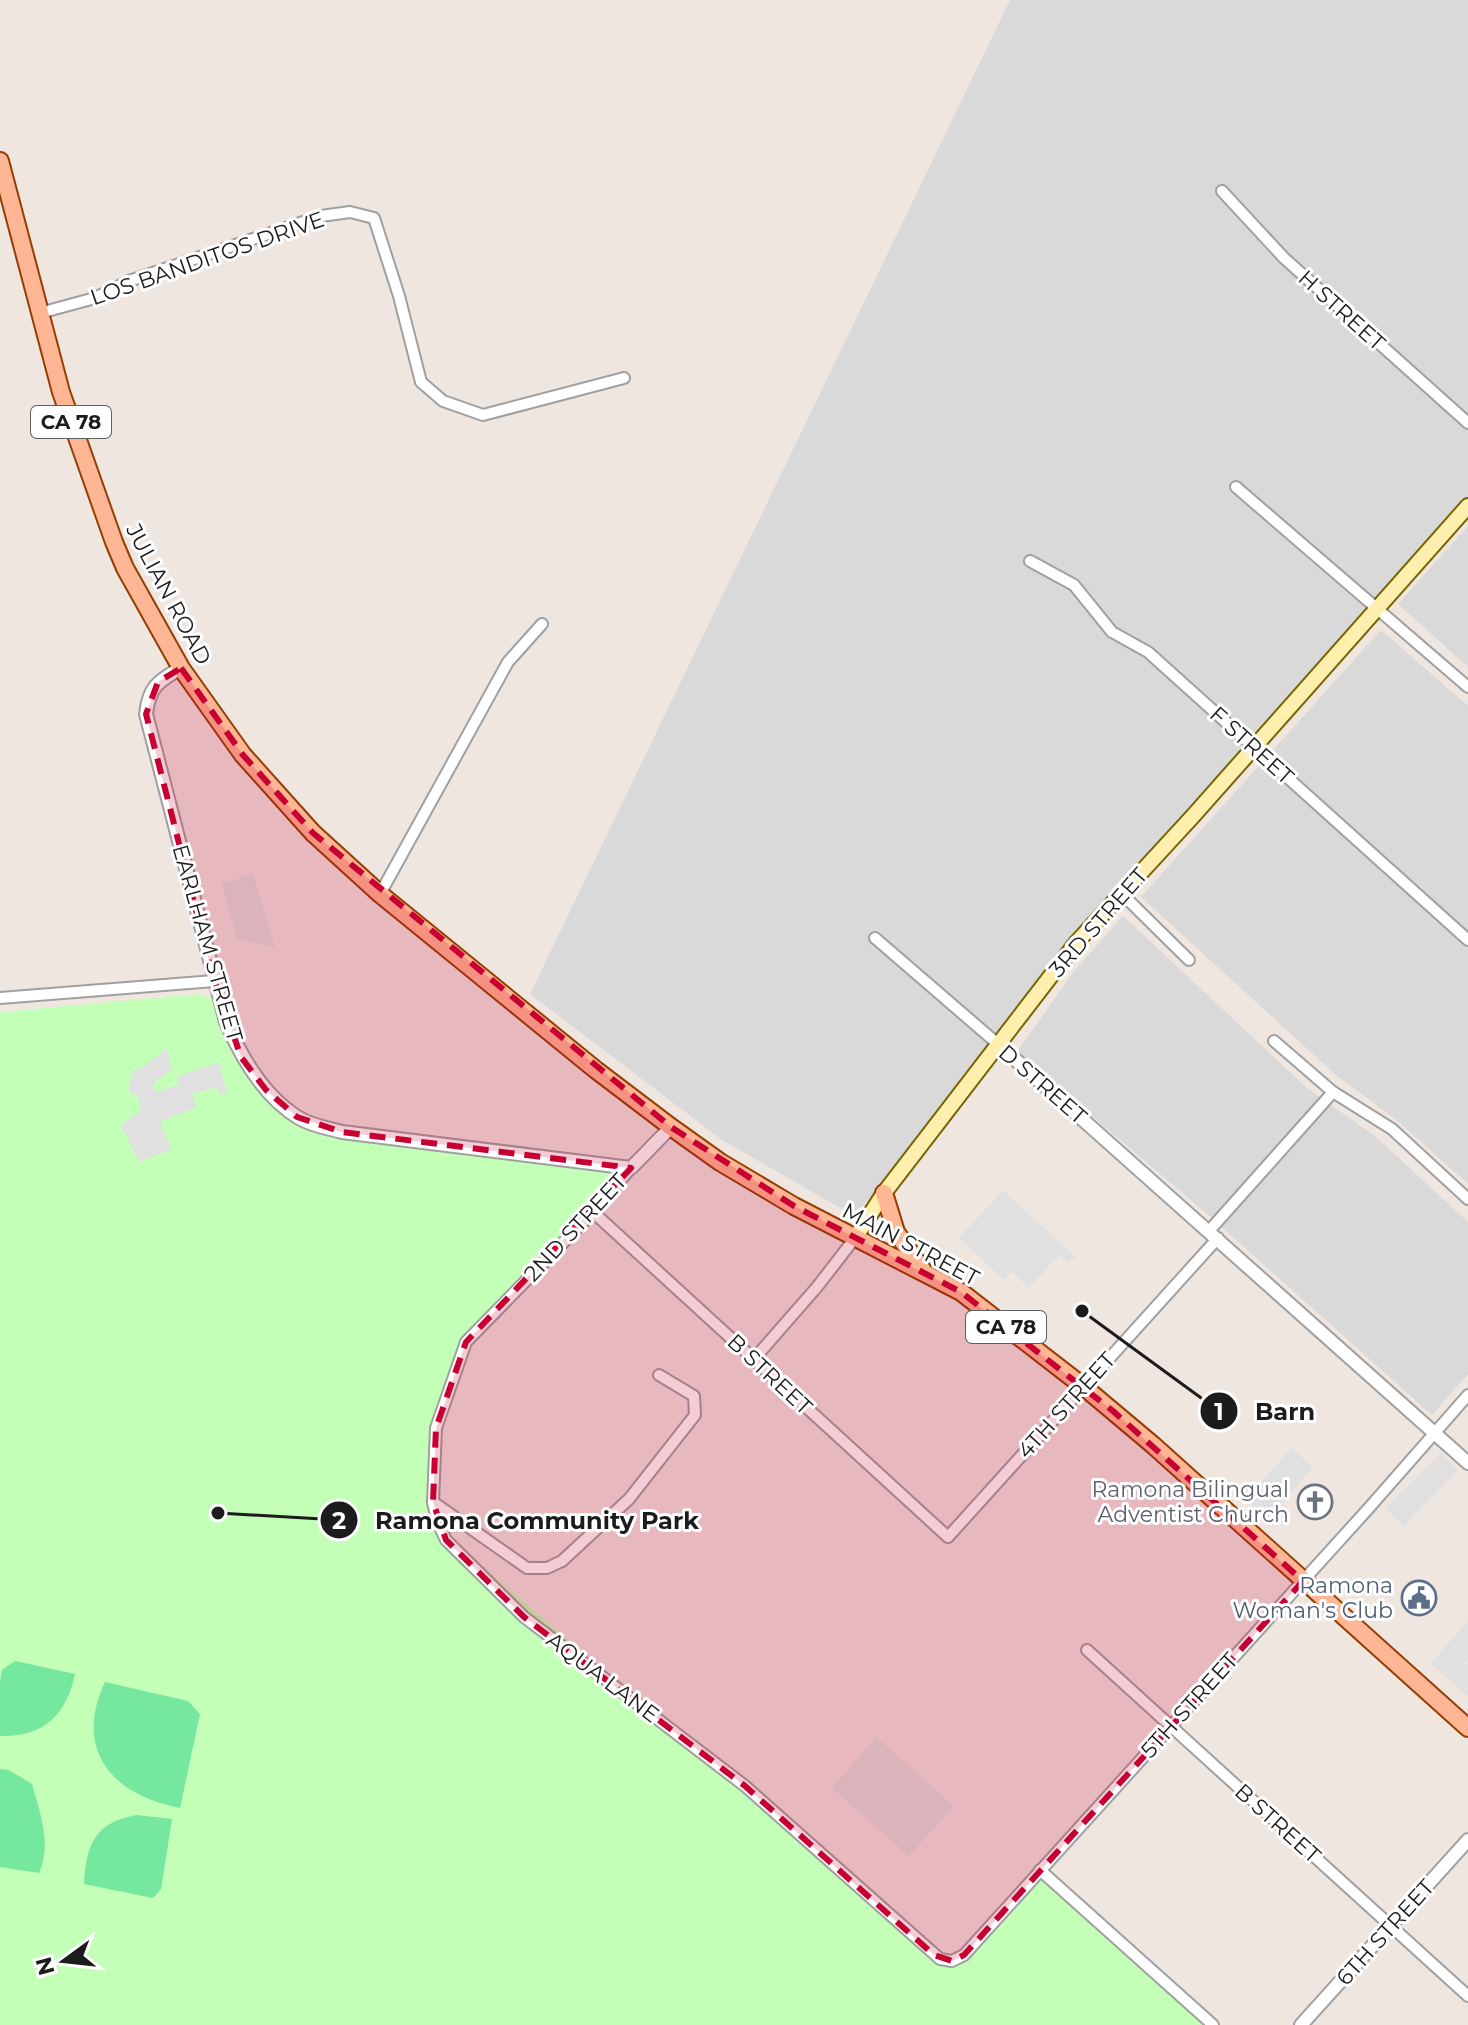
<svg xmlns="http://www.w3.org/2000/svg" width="1468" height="2025" font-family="Montserrat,sans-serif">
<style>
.residential{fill:#dad9d9}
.park{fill:#c3ffb7}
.pitch{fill:#75e79e}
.parking{fill:#e0e0e0}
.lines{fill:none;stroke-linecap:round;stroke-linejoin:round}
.minor-casing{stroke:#a0a0a0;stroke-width:14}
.tertiary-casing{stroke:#a0a0a0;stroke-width:16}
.secondary-casing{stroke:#766500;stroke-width:18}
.primary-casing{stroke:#943e00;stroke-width:20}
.minor{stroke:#fff;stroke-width:10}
.tertiary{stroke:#fff;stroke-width:12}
.secondary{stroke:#ffefae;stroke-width:14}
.primary{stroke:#ffb695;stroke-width:16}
.marked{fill:#c80032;fill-opacity:0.2;stroke:#c80032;stroke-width:6;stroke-dasharray:16 10;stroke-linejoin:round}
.labels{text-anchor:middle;stroke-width:6;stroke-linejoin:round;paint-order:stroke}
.shield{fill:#fff;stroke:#606060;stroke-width:2}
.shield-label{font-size:20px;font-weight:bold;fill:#1c1c1c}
.street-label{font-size:22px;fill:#1c1c1c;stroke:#fff}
.worship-label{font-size:22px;fill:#5b616d;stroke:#fff;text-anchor:end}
.service-label{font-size:22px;fill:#4e5e75;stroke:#fff;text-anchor:end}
.leader{fill:none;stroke:#1c1c1c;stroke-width:3}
.callout-dot{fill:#1c1c1c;stroke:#fff;stroke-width:3}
.mark-label{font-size:24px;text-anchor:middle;font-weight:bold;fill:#fff}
.callout-label{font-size:24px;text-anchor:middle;font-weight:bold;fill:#1c1c1c;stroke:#fff;stroke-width:6;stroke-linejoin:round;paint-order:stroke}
</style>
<rect width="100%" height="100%" fill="#efe6e0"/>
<g class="residential">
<polygon points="1010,0 1468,0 1468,500 854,1216 722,1140 530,994"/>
<polygon points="1468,526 1468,667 1398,604"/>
<polygon points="1381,630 1468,706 1468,1184 1393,1117 1337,1076 1141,897"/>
<polygon points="1123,916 1307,1088 1375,1136 1468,1222 1468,1374 1432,1415 1207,1214 1017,1052 1074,971"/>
</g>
<polygon class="park" points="198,994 220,1001 234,1043 290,1111 342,1133 637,1162 478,1327 439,1414 436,1519 453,1541 934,1954 955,1960 1040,1871 1212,2025 0,2025 0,1012"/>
<g class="pitch">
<path d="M15 1661 75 1674C66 1716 43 1737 0 1736V1681L2 1670Z"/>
<path d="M105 1682 188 1701 200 1714 180 1808C112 1795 73 1750 105 1682Z"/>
<path d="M0 1769 9 1770 32 1784C40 1813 52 1844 39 1873L0 1867Z"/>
<path d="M136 1815 172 1819 161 1889 153 1898 84 1884C86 1845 94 1823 136 1815Z"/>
</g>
<g class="parking">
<polygon points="253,874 275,948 237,939 222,884"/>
<polygon points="167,1048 172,1069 155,1081 153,1089 159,1091 179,1085 177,1076 219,1062 227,1092 220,1095 216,1087 192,1094 196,1107 160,1122 171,1149 139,1162 121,1125 140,1111 138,1095 130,1094 130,1082 133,1071 143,1067"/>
<polygon points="1003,1190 1075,1257 1069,1263 1059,1255 1029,1288 1012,1272 1004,1280 959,1238"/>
<polygon points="1291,1448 1313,1467 1267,1519 1246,1500"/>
<polygon points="1441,1453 1458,1470 1403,1526 1386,1509"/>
<polygon points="1468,1620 1468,1659 1452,1677 1468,1661 1468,1697 1431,1664"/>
<polygon points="876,1737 954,1806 909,1856 832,1788"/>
</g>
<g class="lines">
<g class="minor-casing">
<g id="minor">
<polyline points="1222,191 1284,258 1468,423"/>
<polyline points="40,313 95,298 129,281 321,216 350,212 374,218 399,296 421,382 443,401 483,415 624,378"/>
<polyline points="1236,487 1468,687"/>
<polyline points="1030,561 1074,585 1112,632 1148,652 1468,940"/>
<polyline points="1121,893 1189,960"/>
<polyline points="380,894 508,662 542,624"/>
<polyline points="875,938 999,1045"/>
<polyline points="0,998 214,981"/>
<polyline points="1274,1041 1333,1092 1392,1129 1468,1199"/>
<polyline points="631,1168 593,1212 466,1342 436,1428 433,1502 437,1521 446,1540 524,1617 745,1786 940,1959 952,1961 964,1955 1368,1509 1468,1395"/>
<polyline points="593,1212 948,1537 1218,1238"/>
<polyline points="1209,1231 1333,1092"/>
<polyline points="754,1359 817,1287 855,1238"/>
<polyline points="433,1502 527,1568 547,1568 562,1561 629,1499 695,1415 694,1396 659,1375"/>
<polyline points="1087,1650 1468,1996"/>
<polyline points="1040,1870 1213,2025"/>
</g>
</g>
<g class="tertiary-casing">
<g id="tertiary">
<path d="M181 668C158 681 149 687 146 714L226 1022C242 1059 264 1097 299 1118 312 1126 328 1128 342 1132L631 1168 671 1127"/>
<polyline points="999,1045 1468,1463"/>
<polyline points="1301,2025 1468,1840"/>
</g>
</g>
<g class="secondary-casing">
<polyline id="secondary" points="855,1238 884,1193 1077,942 1193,816 1468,506"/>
</g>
<g class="primary-casing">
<g id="primary">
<polyline points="0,161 61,392 114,542 125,568 181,668 243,755 313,833 380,894 596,1070 671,1127 720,1162 794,1206 961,1292 1084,1387 1153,1445 1468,1728"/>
<polyline points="884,1193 896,1232 924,1272"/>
</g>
</g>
<use href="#minor" class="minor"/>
<use href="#tertiary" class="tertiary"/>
<use href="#secondary" class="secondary"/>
<use href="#primary" class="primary"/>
</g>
<path class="marked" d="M181 668 243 755 313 833 671 1127 794 1206 961 1292 1113 1411 1303 1581 964 1955 952 1961 934 1955 745 1786 524 1617 446 1540 433 1502 436 1428 466 1342 631 1168 342 1132 297 1117 266 1090 241 1057 212 973 146 714 158 682Z"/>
<defs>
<g id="church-ring" transform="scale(1.8)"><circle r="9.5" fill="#fff" stroke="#6b7280" stroke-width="1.5"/><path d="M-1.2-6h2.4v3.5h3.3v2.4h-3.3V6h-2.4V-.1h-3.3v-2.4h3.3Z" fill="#6b7280"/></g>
<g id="civic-ring" transform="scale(1.8)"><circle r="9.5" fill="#fff" stroke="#5c6f8a" stroke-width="1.5"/><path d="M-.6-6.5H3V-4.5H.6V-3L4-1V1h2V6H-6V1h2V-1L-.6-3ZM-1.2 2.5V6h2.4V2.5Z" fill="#5c6f8a"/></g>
</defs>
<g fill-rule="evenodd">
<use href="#church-ring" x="1315" y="1502"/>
<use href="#civic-ring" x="1419" y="1598"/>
</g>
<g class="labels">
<g class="shield">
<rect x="31" y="406" width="80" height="32" rx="6"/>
<rect x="966" y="1311" width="80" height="32" rx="6"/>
</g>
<g class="shield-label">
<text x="71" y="429">CA 78</text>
<text x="1006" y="1334">CA 78</text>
</g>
<g class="street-label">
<text transform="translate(207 258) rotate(-19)" y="8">LOS BANDITOS DRIVE</text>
<text transform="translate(1342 310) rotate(42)" y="8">H STREET</text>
<text transform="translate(169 594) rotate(62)" y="8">JULIAN ROAD</text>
<text transform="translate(1252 745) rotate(42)" y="8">F STREET</text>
<text transform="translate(1098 922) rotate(-49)" y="8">3RD STREET</text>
<text transform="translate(208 943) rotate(74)" y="8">EARLHAM STREET</text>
<text transform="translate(1043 1084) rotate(41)" y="8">D STREET</text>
<text transform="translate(575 1227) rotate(-47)" y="8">2ND STREET</text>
<text transform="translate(911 1244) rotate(28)" y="8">MAIN STREET</text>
<text transform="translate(770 1374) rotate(43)" y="8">B STREET</text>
<text transform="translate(1066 1405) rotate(-48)" y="8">4TH STREET</text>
<text transform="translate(603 1677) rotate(37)" y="8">AQUA LANE</text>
<text transform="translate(1189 1705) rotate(-48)" y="8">5TH STREET</text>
<text transform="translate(1278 1823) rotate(42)" y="8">B STREET</text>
<text transform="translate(1385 1932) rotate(-48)" y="8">6TH STREET</text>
</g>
<g class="worship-label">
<text x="1289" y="1497">Ramona Bilingual<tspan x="1289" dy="25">Adventist Church</tspan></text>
</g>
<g class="service-label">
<text x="1393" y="1593">Ramona<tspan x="1393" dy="25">Woman's Club</tspan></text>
</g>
</g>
<path class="leader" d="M1082 1311L1219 1411M218 1513L339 1520"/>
<g class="callout-dot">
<circle cx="1082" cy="1311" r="8"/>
<circle cx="218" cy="1513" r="8"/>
<circle cx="1219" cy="1411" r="20"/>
<circle cx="339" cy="1520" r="20"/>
</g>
<g class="mark-label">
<text x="1219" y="1420">1</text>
<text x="339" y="1529">2</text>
</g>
<g class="callout-label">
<text x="1285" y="1420">Barn</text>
<text x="537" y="1529">Ramona Community Park</text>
</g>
<g transform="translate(64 1961) rotate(255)" stroke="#ffffff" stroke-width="6" paint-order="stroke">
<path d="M0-6L14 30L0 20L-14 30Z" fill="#1c1c1c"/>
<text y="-12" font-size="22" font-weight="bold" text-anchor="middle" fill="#1c1c1c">N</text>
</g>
</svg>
